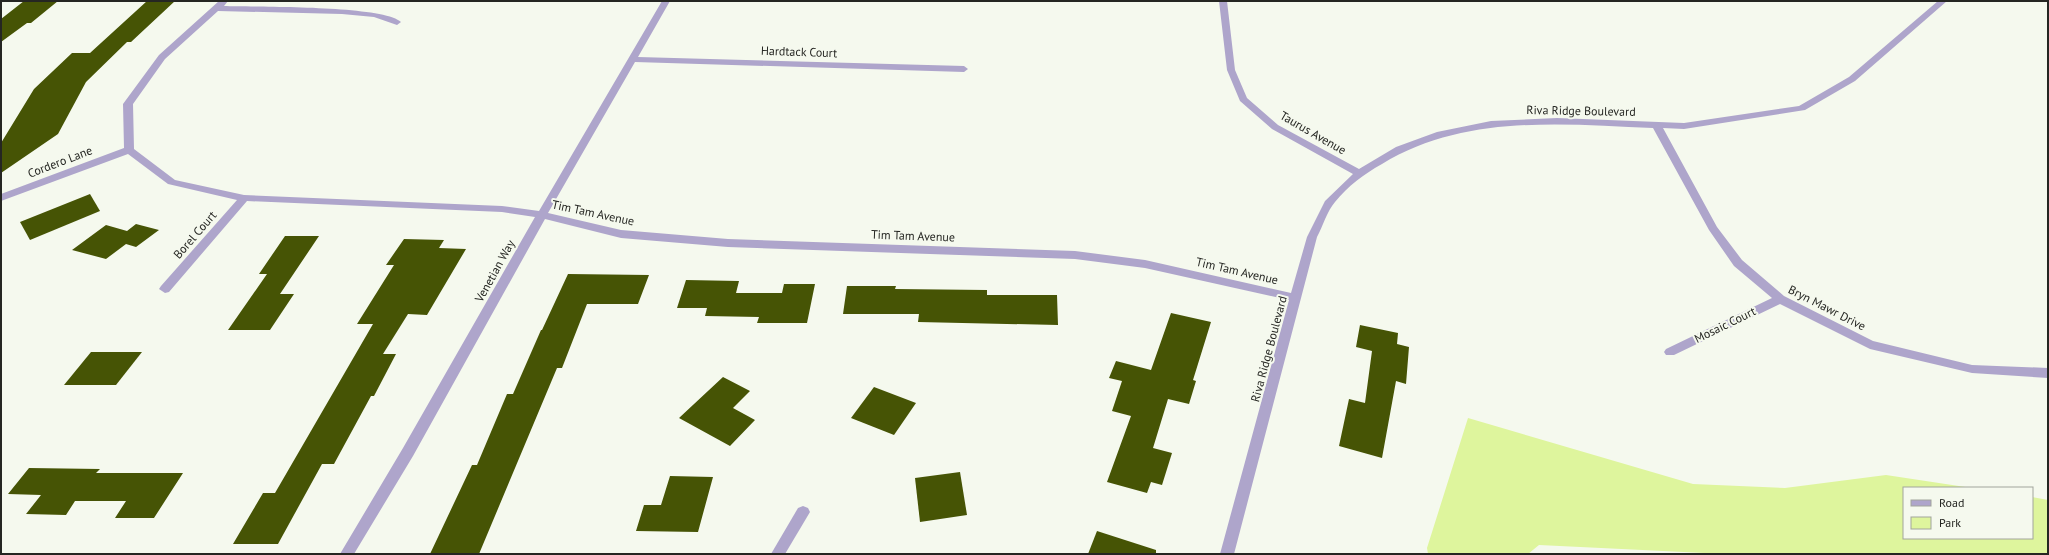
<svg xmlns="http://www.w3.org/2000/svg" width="2049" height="555" font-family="'PT Sans',sans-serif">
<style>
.green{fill:#def59d}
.building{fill:#465405}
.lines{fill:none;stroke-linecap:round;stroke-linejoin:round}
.minor{fill:#aea5cb;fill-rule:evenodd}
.labels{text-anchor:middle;stroke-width:4;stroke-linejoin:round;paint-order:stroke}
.street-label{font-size:12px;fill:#252622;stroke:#f5f9ee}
</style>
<rect width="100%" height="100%" fill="#f5f9ee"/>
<polygon class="green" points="1468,418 1693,484 1785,488 1886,475 1972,488 1904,488 1904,538 2032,538 2032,497 2048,500 2048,554 1725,554 1539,545 1528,554 1428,554 1427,548"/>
<g class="building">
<polygon points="24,1 58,1 31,23 27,23 1,42 1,19"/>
<polygon points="147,1 175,1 131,42 127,42 86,82 58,134 1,173 1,143 34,89 72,53 90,53"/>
<polygon points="90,194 100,211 30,240 20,222"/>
<polygon points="136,224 159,230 136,247 126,244 106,259 72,250 106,225 127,231"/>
<polygon points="285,236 319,236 280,294 294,294 270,330 228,330 267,274 259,274"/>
<polygon points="404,239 444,240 439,248 466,249 427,315 408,314 383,354 396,354 374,396 371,396 334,464 322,464 278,544 233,544 263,493 275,493 373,324 357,324 394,265 386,265"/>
<polygon points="568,274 649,275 638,304 587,304 562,368 557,368 479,554 430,554 472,465 477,465 507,394 513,394 541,330 542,330"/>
<polygon points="686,280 739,281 736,293 782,293 784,284 815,284 807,323 757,323 759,317 705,316 707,308 677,308"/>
<polygon points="847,286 896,286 895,289 987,290 987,295 1057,295 1058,325 918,322 919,314 843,314"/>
<polygon points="1171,313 1211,322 1193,380 1196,381 1189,404 1168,399 1153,448 1172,453 1162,485 1151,482 1147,493 1107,482 1131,416 1112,411 1122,381 1109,378 1116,361 1151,370"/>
<polygon points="1360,325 1398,333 1397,344 1409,347 1406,384 1396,381 1382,458 1339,446 1349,399 1365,403 1372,351 1356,347"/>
<polygon points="91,352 142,352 116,385 64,385"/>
<polygon points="723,377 750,391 733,408 755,420 730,446 679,418"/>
<polygon points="874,387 916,403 894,435 851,418"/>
<polygon points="29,468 100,469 96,473 183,473 154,518 115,518 126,501 75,501 66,515 26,514 41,495 8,494"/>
<polygon points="960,472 967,515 920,522 915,478"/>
<polygon points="670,476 713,477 698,532 636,531 644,505 661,505"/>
<polygon points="1097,531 1156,550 1156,554 1088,554"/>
</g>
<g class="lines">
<g class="minor">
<path d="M219 1H228L224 6C254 7 384 5 401 22L397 25 374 17 342 14 218 11 165 59 133 104 134 149 175 180 244 195 502 206 539 211 662 1H670L638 57 964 66 968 69 964 72 635 62 548 213 621 230 728 239 1075 251 1145 260 1291 293 1307 237 1325 201 1353 174 1272 129 1240 101 1227 70 1219 1H1227L1235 70 1247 98 1278 125 1359 169 1396 147 1437 132 1491 121 1557 118 1684 123 1799 106 1849 77 1938 1H1947L1855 81 1805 110 1684 129 1663 128 1717 227 1742 260 1784 296 1873 341 1972 365 2048 368V378L1972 373 1870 349 1780 304 1674 355H1666L1664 352 1666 349 1772 298 1734 266 1709 230 1653 128C1561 124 1464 114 1382 164 1364 174 1348 186 1335 202 1327 211 1323 226 1317 237L1234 554H1220L1289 300 1145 268 1075 259 728 247 621 238 545 219 413 456 354 554H340L403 448 535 217 502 212 247 201 169 292 165 293 159 289 161 286 237 200 168 184 128 154 1 201V194L124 148 123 104 159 55Z"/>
<polygon points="803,506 808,508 810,512 785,554 771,554 798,508"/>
</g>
</g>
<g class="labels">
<g class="street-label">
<text transform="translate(799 52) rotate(2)" y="4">Hardtack Court</text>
<text transform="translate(1581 111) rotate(1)" y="4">Riva Ridge Boulevard</text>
<text transform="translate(1313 133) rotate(30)" y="4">Taurus Avenue</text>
<text transform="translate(60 162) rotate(-21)" y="4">Cordero Lane</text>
<text transform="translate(593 213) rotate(12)" y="4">Tim Tam Avenue</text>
<text transform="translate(195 235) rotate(-49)" y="4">Borel Court</text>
<text transform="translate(913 236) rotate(2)" y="4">Tim Tam Avenue</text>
<text transform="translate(495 271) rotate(-61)" y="4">Venetian Way</text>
<text transform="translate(1237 271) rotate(13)" y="4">Tim Tam Avenue</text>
<text transform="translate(1827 308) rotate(27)" y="4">Bryn Mawr Drive</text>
<text transform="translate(1725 325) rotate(-26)" y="4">Mosaic Court</text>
<text transform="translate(1269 349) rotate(-75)" y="4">Riva Ridge Boulevard</text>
</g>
</g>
<rect width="2049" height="555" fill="none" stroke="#252622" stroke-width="4"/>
<rect x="1903" y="487" width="130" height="52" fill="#f5f9ee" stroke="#a2a59c"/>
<rect x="1911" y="500" width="20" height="6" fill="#aea5cb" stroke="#a2a59c"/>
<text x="1939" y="507" font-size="12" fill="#252622">Road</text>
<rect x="1911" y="517" width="20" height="12" fill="#def59d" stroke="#a2a59c"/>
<text x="1939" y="527" font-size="12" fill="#252622">Park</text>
</svg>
